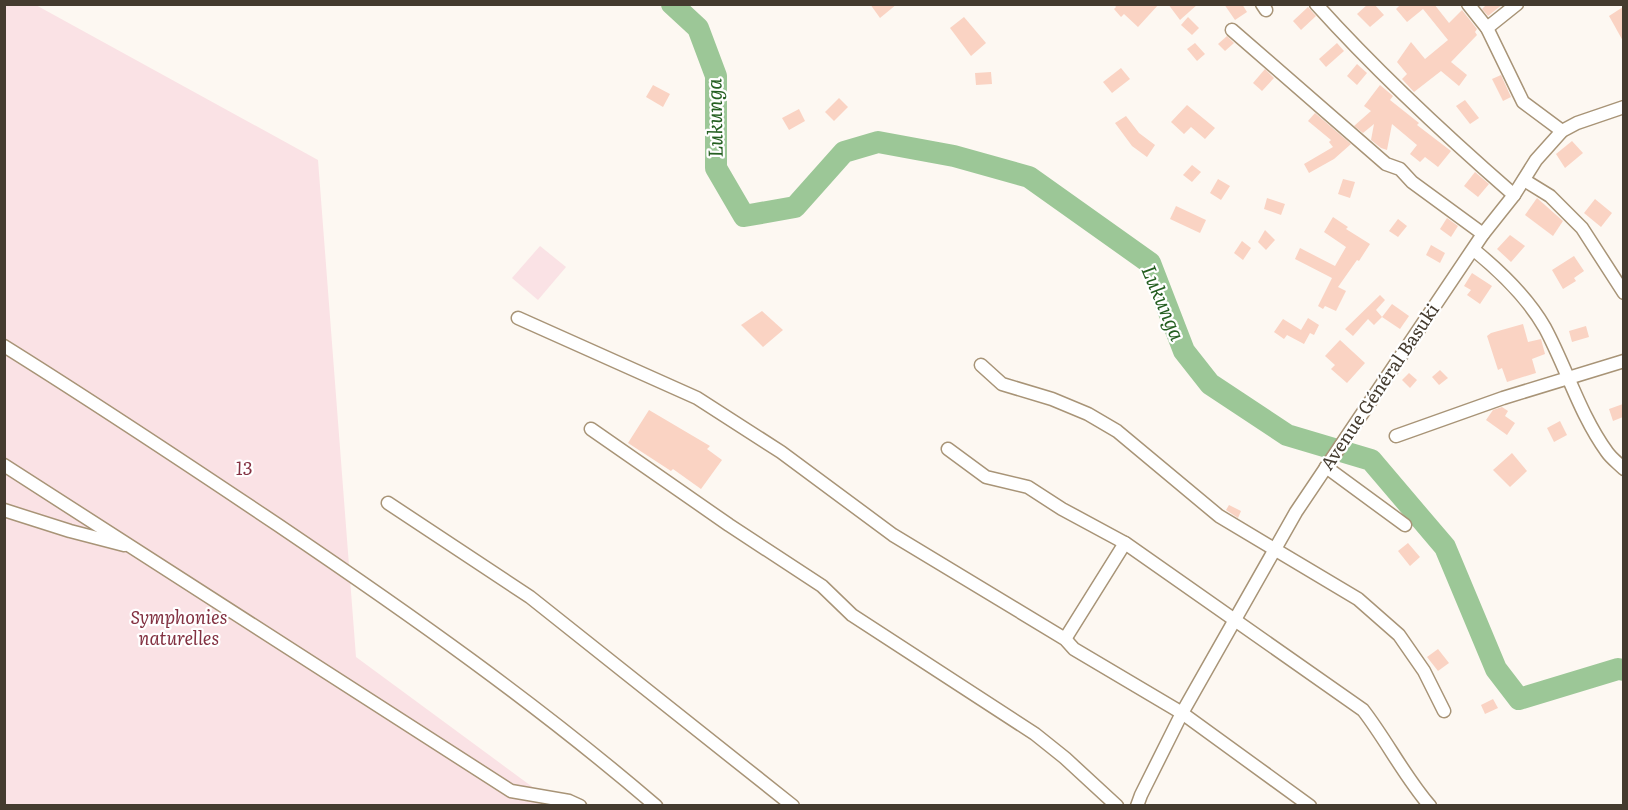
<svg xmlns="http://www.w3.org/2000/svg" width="1628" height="810" font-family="Literata,serif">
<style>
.green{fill:#fae2e5}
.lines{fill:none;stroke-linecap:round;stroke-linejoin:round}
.river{stroke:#9cc797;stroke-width:22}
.building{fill:#fad3c3}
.street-casing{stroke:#a89477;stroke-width:15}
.street{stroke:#fff;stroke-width:12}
.labels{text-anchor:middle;stroke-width:4.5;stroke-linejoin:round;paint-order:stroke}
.street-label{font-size:18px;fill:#443b2f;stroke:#fff}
.park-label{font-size:18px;font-style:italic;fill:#833242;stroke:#fff}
.water-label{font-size:20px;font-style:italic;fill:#255f21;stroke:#fff}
</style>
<rect width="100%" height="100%" fill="#fdf8f2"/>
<g class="green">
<polygon points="34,4 318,160 356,657 557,805 5,806 4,5"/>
<polygon points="540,246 566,267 538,300 512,278"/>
</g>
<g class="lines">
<polyline class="river" points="672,4 698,28 716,76 716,168 744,216 795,207 844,152 878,142 954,156 1029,177 1150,263 1184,351 1210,384 1287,435 1371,460 1445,547 1496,669 1519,699 1618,669 1624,670"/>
</g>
<g class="building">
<polygon points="870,4 897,4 880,18"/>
<polygon points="1114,4 1159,4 1138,27 1124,14 1121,17 1114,9 1116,7"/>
<polygon points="1168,4 1198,4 1180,20"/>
<polygon points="1224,4 1242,4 1247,12 1235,20"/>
<polygon points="1368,4 1374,4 1384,15 1370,27 1357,14"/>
<polygon points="1401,4 1434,4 1449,23 1462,10 1477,29 1475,32 1477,35 1451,62 1467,75 1459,86 1441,71 1414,92 1402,79 1407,74 1397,62 1411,42 1425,59 1448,40 1423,9 1407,22 1396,9"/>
<polygon points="1487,4 1503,4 1488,16 1482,9"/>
<polygon points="1308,7 1316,16 1301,30 1293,21"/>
<polygon points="1623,7 1623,41 1609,16"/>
<polygon points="964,17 986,43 971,56 950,28"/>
<polygon points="1188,17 1199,28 1192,35 1181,25"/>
<polygon points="1227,36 1234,43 1225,51 1218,44"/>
<polygon points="1195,43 1205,54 1197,61 1187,49"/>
<polygon points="1337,43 1344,51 1326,67 1319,59"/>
<polygon points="1357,64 1367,73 1357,85 1347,76"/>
<polygon points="1121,68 1130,79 1112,93 1103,82"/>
<polygon points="1265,69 1274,78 1262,91 1253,83"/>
<polygon points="991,72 992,84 976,85 975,73"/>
<polygon points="1501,75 1511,97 1503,101 1492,79"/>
<polygon points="653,85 670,94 663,107 646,97"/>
<polygon points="1380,85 1393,96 1390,100 1419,123 1417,125 1451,151 1438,167 1425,157 1420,162 1410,154 1417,145 1392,124 1387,150 1381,148 1371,140 1374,124 1363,133 1354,126 1371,111 1364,106"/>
<polygon points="839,98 848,107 834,121 825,112"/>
<polygon points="1465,100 1479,118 1470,124 1456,106"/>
<polygon points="1187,105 1215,128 1205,139 1191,127 1184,134 1171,122"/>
<polygon points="799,109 805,121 789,130 782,118"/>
<polygon points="1315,113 1351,144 1334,159 1309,173 1304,164 1333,147 1329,142 1331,140 1308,121"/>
<polygon points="1126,116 1139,133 1155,145 1147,157 1132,146 1115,123"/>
<polygon points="1572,141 1583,153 1565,168 1556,154"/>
<polygon points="1192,165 1201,172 1192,182 1183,175"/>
<polygon points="1475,172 1489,184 1478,197 1464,186"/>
<polygon points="1218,179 1230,186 1221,200 1210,193"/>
<polygon points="1343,179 1355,182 1350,198 1338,194"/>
<polygon points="1267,198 1285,204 1281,215 1264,209"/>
<polygon points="1537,198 1563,221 1553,236 1525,215"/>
<polygon points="1595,199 1612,213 1601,227 1584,213"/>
<polygon points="1176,206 1206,220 1200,233 1170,219"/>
<polygon points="1333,217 1348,227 1346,229 1370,244 1359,261 1357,260 1338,287 1346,291 1336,311 1325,306 1323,309 1318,306 1332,278 1295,259 1300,248 1335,266 1346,247 1324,232"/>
<polygon points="1447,218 1458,226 1451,237 1440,229"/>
<polygon points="1398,219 1407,226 1398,237 1389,231"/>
<polygon points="1265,230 1275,240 1266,250 1258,242"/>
<polygon points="1510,235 1525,246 1511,262 1497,249"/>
<polygon points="1242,241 1251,248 1243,260 1234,253"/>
<polygon points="1431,245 1445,253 1440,263 1426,255"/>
<polygon points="1574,256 1584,271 1574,278 1576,281 1563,289 1552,270"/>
<polygon points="1472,273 1492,286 1480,304 1467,295 1471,290 1464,286"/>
<polygon points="1380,295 1385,300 1376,310 1382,317 1374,325 1368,319 1353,336 1345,329"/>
<polygon points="1392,304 1409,316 1400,329 1382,317"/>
<polygon points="762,311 783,330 763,347 741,325"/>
<polygon points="1308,318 1319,325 1314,335 1310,333 1304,344 1287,335 1284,339 1274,332 1283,319 1301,330"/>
<polygon points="1523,324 1528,342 1541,339 1545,354 1532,359 1536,373 1507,382 1502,368 1498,370 1487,336 1491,333"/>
<polygon points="1586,326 1589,337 1572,342 1569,331"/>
<polygon points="1340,340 1365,363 1347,383 1331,369 1335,365 1325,356"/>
<polygon points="1440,370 1448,378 1439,385 1432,377"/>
<polygon points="1409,373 1417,380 1410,388 1402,380"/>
<polygon points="1623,404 1623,417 1613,421 1609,409"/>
<polygon points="1502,407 1508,411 1505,416 1515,423 1507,435 1486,420 1493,410"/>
<polygon points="649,410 710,446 707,449 722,460 701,489 673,469 671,471 628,443"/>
<polygon points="1560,421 1567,435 1554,442 1547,428"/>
<polygon points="1512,453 1527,471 1510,487 1493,470"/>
<polygon points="1229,505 1241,511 1238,518 1226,510"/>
<polygon points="1408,543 1420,557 1410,566 1398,551"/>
<polygon points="1438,649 1449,663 1438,671 1427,657"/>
<polygon points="1493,699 1498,708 1485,714 1481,705"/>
</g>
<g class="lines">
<g class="street-casing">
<g id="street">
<polyline points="1262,4 1266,10"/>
<path d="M1316 4C1379 74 1444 134 1514 195"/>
<polyline points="1468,4 1487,28 1523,102 1562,131"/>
<polyline points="1487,28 1517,4"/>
<polyline points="1232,30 1386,164 1400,169 1412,182 1483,234"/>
<polyline points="1524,180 1550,196 1582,228 1624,293"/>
<path d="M1474 250C1501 272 1528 298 1545 328 1567 369 1580 415 1607 452 1611 458 1618 463 1624 469"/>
<polyline points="518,318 697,398 781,452 893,535 1065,639 1074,649 1182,713 1310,806"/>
<path d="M4 346C97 404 187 464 278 525 408 613 536 703 656 806"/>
<polyline points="981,365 1002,384 1052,399 1088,414 1117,431 1219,516 1358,599 1399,635 1424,671 1444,711"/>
<polyline points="591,429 729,525 822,586 852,615 1035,734 1065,758 1117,806"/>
<polyline points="1396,436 1503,398 1624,361"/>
<path d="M948 449 986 477 1028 487 1062 509 1125 543 1363 710C1387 741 1404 776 1430 806"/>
<polyline points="4,465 511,791 569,801 580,806"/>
<polyline points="1326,467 1405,525"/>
<polyline points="388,503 530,597 793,806"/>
<polyline points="4,510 70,531 124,545"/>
<polyline points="1065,639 1125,543"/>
<polyline points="1137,806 1141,795 1182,713 1296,512 1483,234 1514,195 1536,160 1562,131 1577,123 1624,107"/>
</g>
</g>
<use href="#street" class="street"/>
</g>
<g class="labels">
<g class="street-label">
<text transform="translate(1380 387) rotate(-56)" y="6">Avenue Général Basuki</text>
</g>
<g class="park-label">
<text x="244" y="475">13</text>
<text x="179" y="624">Symphonies<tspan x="179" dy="21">naturelles</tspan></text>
</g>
<g class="water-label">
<text transform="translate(715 118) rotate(-91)" y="7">Lukunga</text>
<text transform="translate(1163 303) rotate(67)" y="7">Lukunga</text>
</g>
</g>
<rect width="1628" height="810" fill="none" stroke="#443b2f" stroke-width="12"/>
</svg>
